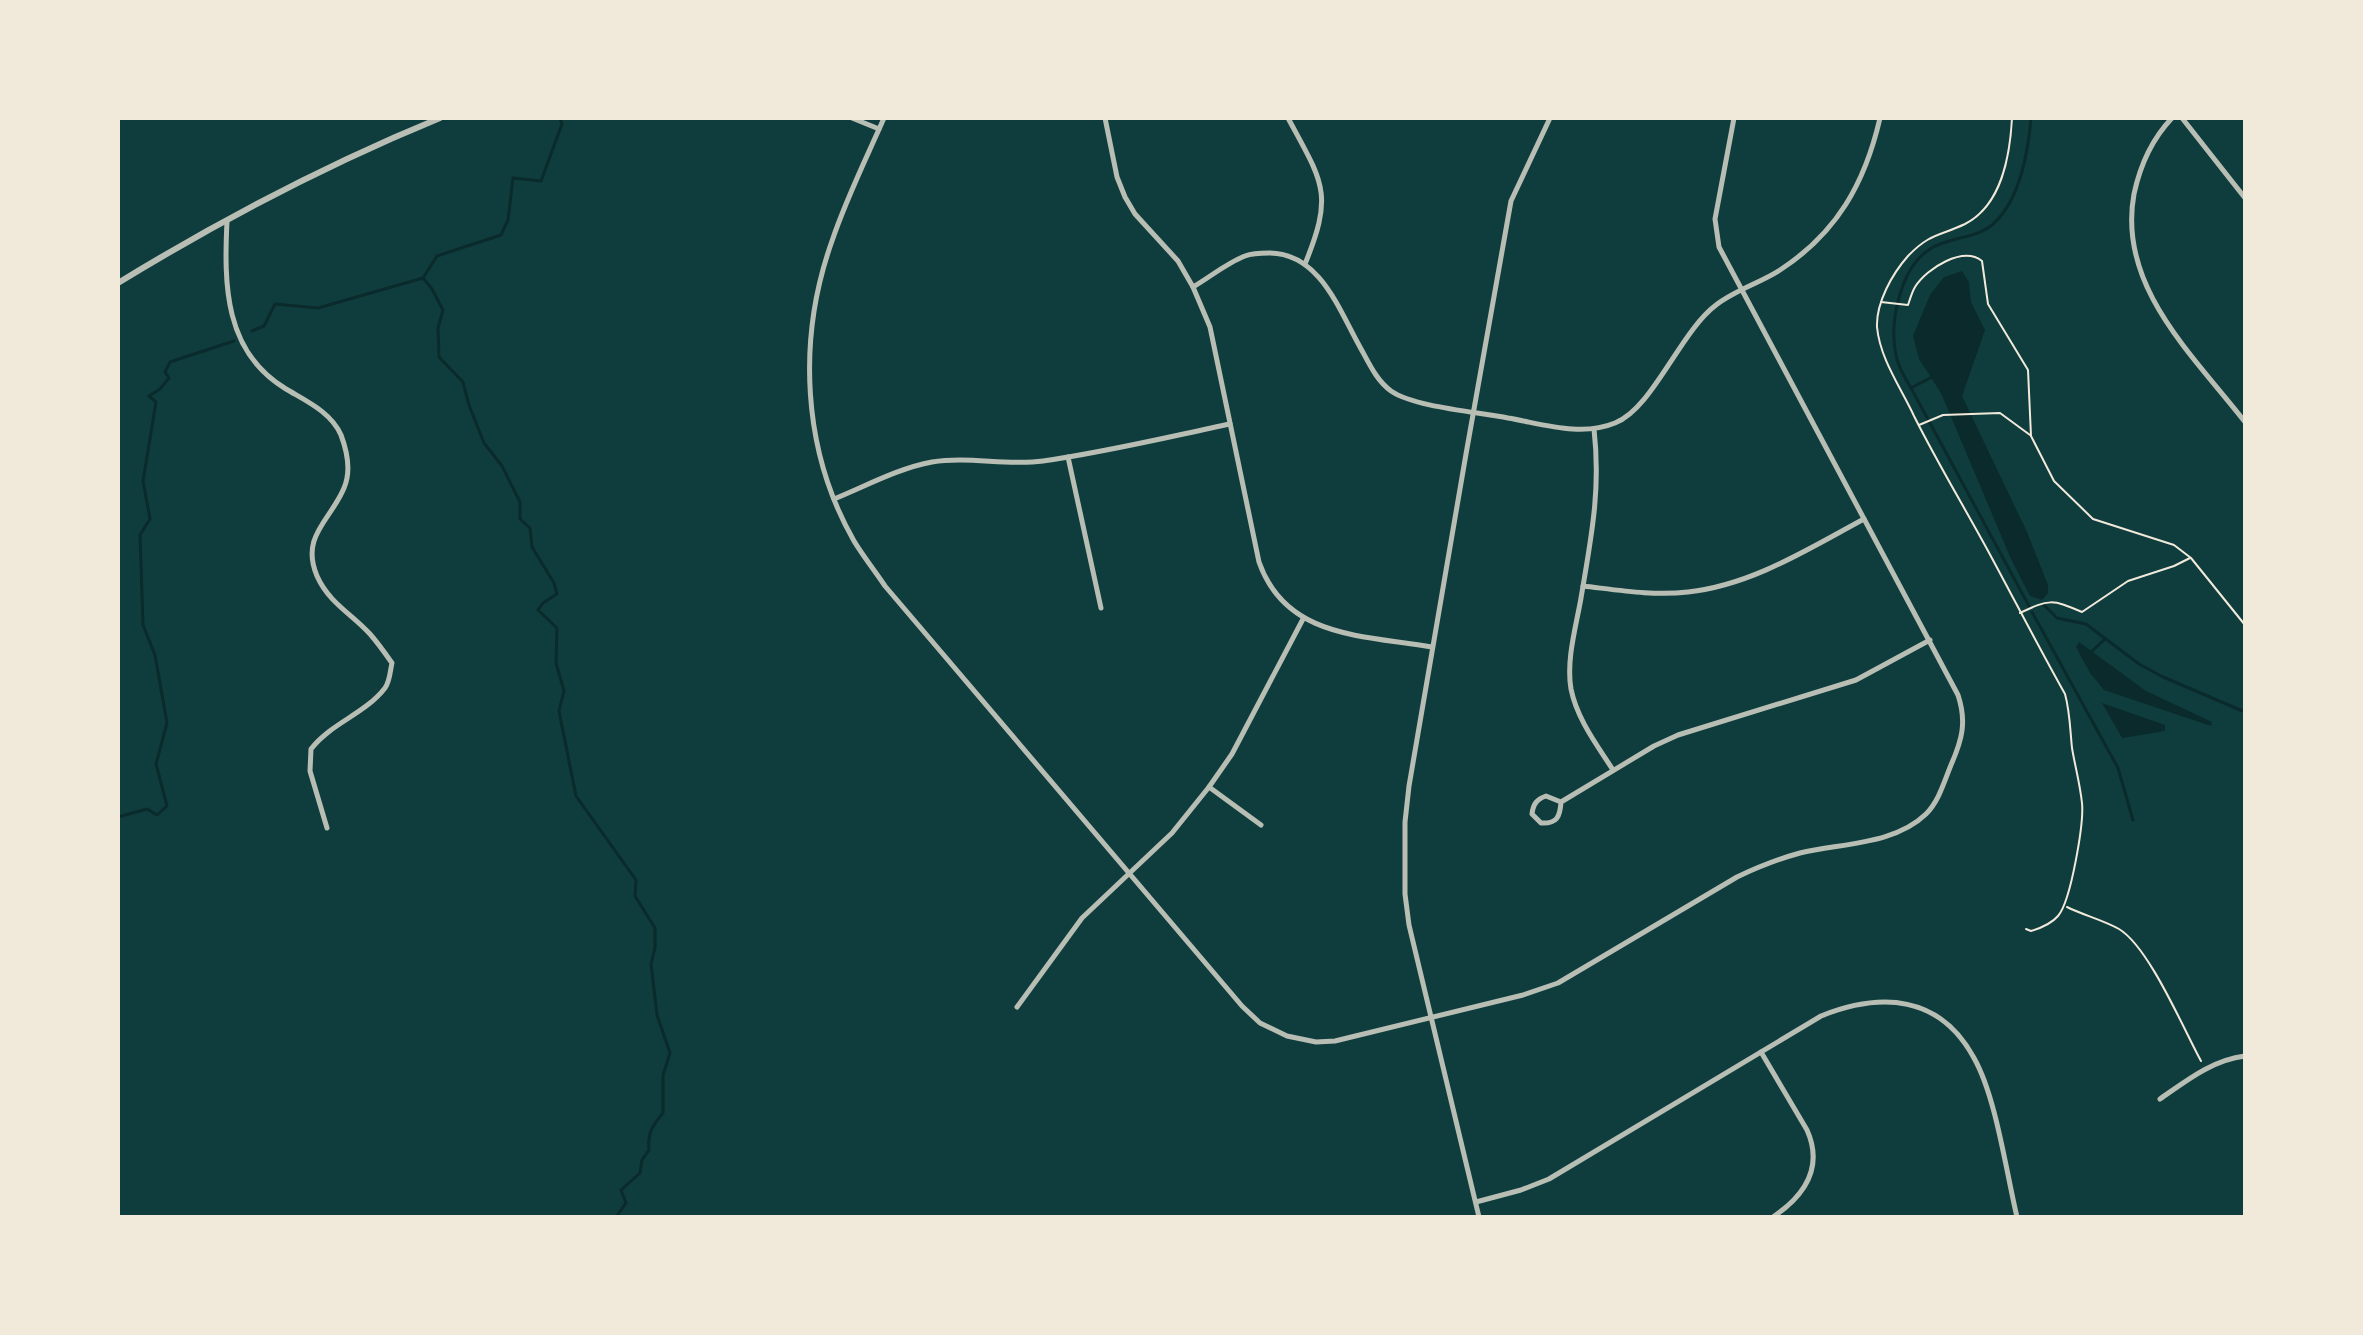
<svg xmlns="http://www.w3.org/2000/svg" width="2363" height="1335" font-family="'Golos Text',sans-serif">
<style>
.water{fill:#0a2a2b}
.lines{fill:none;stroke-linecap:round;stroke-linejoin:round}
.stream{stroke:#0a2a2b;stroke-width:3}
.path{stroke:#f1e9da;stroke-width:2}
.minor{stroke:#b8beb3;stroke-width:5}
.tertiary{stroke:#b8beb3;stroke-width:6}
</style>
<rect width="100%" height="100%" fill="#0f3d3e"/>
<g class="water">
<polygon points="1962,271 1969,282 1971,302 1985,330 1962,396 2027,532 2048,585 2048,593 2042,600 2030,596 2011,559 1941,393 1919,359 1913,336 1930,295 1944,277"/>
<polygon points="2079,642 2146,691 2212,722 2211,726 2104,690 2090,673 2076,647"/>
<polygon points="2102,703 2165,725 2165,731 2122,738"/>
</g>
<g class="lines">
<g class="stream">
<path d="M423 278 432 289 443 310 438 328 439 357 463 382 469 405 484 443 502 466 520 502V519L530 528 532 547 554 583 557 594 543 603 538 610 557 628 556 663 564 691 559 711 576 796 636 880 635 896 655 928V948L651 964 657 1015 670 1053 663 1075V1113C653 1125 647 1133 649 1150L642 1160 640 1173 621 1190 626 1203 616 1217"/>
<polyline points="252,331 264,326 275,304 318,308 423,278 437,256 501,235 508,220 513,178 541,181 562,124 560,118"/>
<polyline points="1911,388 1932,377"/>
<polyline points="2044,605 2057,618 2086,624 2139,664 2163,677 2245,712"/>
<path d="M2029 606 1911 388C1905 378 1898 367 1896 355 1889 323 1900 268 1930 249 1948 237 1975 239 1992 225 2020 201 2028 153 2031 118"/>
<polyline points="2032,612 2118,768 2133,820"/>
<polyline points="2091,652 2105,639"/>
<polyline points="118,817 147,809 157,815 167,806 156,764 167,723 155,655 143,625 140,535 150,519 143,481 156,402 149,396 160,389 169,378 165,372 170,362 234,341"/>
</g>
<g class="path">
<path d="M2012 118C2010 156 2002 205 1965 224 1940 236 1930 233 1908 256 1892 274 1876 303 1877 327 1880 359 1901 388 1914 416 1937 462 1963 505 1987 549 2013 597 2038 646 2065 694 2070 712 2070 729 2072 748 2075 766 2080 784 2082 803 2084 823 2071 901 2058 916 2052 923 2041 928 2031 931L2026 929"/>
<path d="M1881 302 1908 305C1910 299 1912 292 1915 287 1927 268 1963 246 1982 261L1988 304 2028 370 2031 436 2054 481 2093 519 2174 545 2191 558 2245 625"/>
<polyline points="1919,425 1943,415 2000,413 2030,435"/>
<path d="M2020 613C2049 599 2052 599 2082 612L2128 581 2174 566 2190 558"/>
<path d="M2067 907C2083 915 2103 920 2119 929 2149 947 2183 1028 2201 1061"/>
</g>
<g class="minor">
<polyline points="852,118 879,129"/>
<path d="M884 118C866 159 846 199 832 241 797 339 802 450 854 541 863 556 875 571 885 586L1242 1006 1260 1023 1287 1036 1316 1042 1335 1041 1523 995 1558 983 1737 877C1758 867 1778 859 1800 853 1841 843 1894 845 1926 814 1939 801 1944 782 1951 765 1962 740 1967 722 1958 695L1719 247 1715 219 1734 118"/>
<path d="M1105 118 1117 177 1125 197 1135 214 1178 261 1193 287 1210 327 1259 562C1286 639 1364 635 1432 647"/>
<path d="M1288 118C1323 183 1334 193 1305 264"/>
<path d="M2172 118C2152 139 2140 166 2134 194 2117 286 2193 355 2245 422"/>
<polyline points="2182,118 2245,198"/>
<path d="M227 221C224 284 224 352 286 389 306 401 331 412 341 435 347 451 351 472 344 488 331 520 300 536 317 576 329 603 352 614 370 634 378 643 385 653 392 663 390 671 390 681 385 688 365 714 331 723 311 749L310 771 327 828"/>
<path d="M1193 287C1210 277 1227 263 1245 256 1253 253 1261 253 1269 253 1320 253 1339 310 1360 347 1369 363 1376 380 1391 391 1414 407 1478 412 1508 418 1543 424 1581 437 1615 423 1653 408 1680 332 1716 305 1735 290 1760 283 1780 270 1837 233 1865 183 1880 118"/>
<path d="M1594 429C1601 491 1591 538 1581 598 1576 627 1566 660 1571 689 1577 719 1597 745 1613 770"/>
<polyline points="1068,457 1101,608"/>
<path d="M834 499C866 486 899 468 932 462 969 456 1006 466 1043 461 1106 452 1168 437 1230 424"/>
<path d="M1583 586C1618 590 1653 596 1688 592 1752 585 1808 549 1864 519"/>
<polyline points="1209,787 1261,825"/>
<path d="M1561 802 1546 796C1537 799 1533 804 1532 814L1541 823C1557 824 1560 817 1561 802L1654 746 1678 735 1856 680 1930 640"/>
<polyline points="1017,1007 1082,918 1172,833 1209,787 1232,754 1303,619"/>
<path d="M1761 1052 1807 1130C1824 1168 1804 1196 1773 1217"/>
<path d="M2160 1099C2186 1081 2212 1060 2245 1056"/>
<path d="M1476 1202 1521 1190 1549 1179 1821 1016C1881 992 1940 995 1974 1058 1996 1097 2006 1171 2017 1217"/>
<polyline points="1479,1217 1409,925 1405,894 1405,822 1409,786 1466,454 1511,201 1550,118"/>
</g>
<path class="tertiary" d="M118 283C221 220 328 164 440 118"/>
</g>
<rect width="2363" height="1335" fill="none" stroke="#f1e9da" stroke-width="240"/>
</svg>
